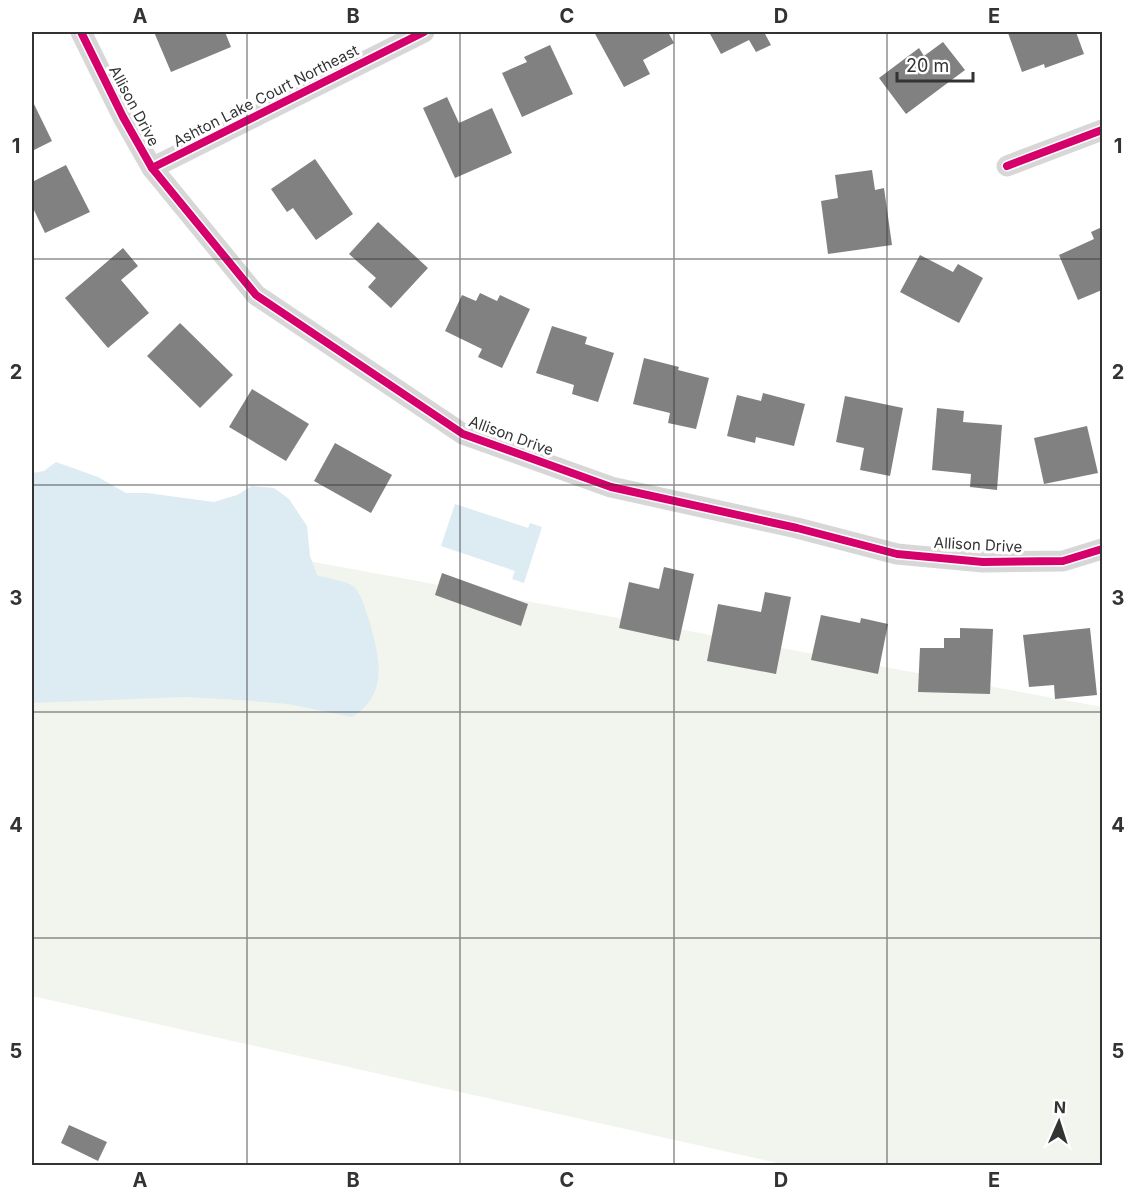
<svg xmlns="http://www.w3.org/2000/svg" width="1134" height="1197" font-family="Inter,sans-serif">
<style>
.green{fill:#f1f5ed}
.water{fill:#ddebf3}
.building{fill:#818181}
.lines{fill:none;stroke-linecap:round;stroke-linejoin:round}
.minor{stroke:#d7d7d7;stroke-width:21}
.cycleway-casing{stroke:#fff;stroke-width:11}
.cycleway{stroke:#d6006c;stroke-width:8}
.grid{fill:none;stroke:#333;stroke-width:1.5;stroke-opacity:0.55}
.labels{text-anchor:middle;stroke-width:6;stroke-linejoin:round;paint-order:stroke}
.street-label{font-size:15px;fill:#333;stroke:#fff}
.neatline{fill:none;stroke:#333;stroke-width:2}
.grid-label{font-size:20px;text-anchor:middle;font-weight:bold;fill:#333}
</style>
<rect width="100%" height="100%" fill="#fff"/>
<!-- green -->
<polygon class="green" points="32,512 42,512 1102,707 1102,1165 786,1165 32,996"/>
<!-- water -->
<g class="water">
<path d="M56,462l42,15 28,16h21l67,9 23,-7 15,-9 22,2 15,11 18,27 3,30 7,19c9,3 29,6 36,11 9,8 12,23 16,34 10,36 21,74 -17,97l-64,-13 -48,-4 -55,-3 -153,6v-230l12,-2z"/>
<polygon points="455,504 528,528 530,523 542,527 524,583 512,579 515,571 441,546"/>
</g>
<!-- building -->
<g class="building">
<polygon points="154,32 225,32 231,47 171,72"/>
<polygon points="594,32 668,32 674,43 643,60 650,74 624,87"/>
<polygon points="709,32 764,32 771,45 756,52 749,40 721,54"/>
<polygon points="1013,32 1076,32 1084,54 1045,68 1044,64 1022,72 1008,33"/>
<polygon points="943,42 965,70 906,114 879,78 919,48 924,56"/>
<polygon points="550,45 573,94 522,117 502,73 527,62 524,57"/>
<polygon points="447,97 459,123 492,108 512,153 455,178 423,108"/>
<polygon points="32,100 52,141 32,151"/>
<polygon points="315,159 353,214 316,240 293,208 287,212 271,189"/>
<polygon points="66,165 90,212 45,233 32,206 32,182"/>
<polygon points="872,170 875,190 884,188 892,245 828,254 821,201 838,198 835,175"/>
<polygon points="378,222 428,268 391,308 368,287 376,278 349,254"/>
<polygon points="1102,227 1102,290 1078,300 1059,255 1094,239 1091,232"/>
<polygon points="123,248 138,266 121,280 149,313 108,348 65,298"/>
<polygon points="920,255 953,272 958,264 983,278 959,323 900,292"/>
<polygon points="480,293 497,301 500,295 530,309 502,368 478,357 482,349 445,331 462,295 476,301"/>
<polygon points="180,323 233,375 200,408 147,356"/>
<polygon points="552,326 587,337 585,344 614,353 598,402 572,394 574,385 536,373"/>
<polygon points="644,358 679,367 678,370 709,378 696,429 668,423 670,413 633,404"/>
<polygon points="252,389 309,424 286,461 229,427"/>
<polygon points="763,393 805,404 794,446 756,437 755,443 727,436 737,395 761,401"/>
<polygon points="845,396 903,408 890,476 860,470 864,448 836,442"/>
<polygon points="937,408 964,411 963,422 1002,425 997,490 970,487 971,474 932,470"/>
<polygon points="1087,426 1098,473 1044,484 1034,438"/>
<polygon points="335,443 392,475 371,513 314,481"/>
<polygon points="664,567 694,574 679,641 619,628 629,582 659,589"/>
<polygon points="442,573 528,604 521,626 435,595"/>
<polygon points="765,592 791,597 776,674 707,661 718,604 761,612"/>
<polygon points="821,615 860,623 861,618 888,624 878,674 811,660"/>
<polygon points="960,628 993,629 990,694 918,692 920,648 944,648 944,638 960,638"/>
<polygon points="1090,628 1097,695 1055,699 1054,685 1029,687 1023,635"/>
<polygon points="69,1125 107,1142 98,1161 61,1143"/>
</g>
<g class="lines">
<!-- minor -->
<g class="minor">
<polyline points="81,32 123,117 152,168 256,295 463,434 611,487 797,528 897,554 983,562 1063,561 1102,549"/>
<polyline points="1007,166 1102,130"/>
<polyline points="152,168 424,32"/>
</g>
<defs>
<g id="cycleway">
<polyline points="81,32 123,117 152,168 256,295 463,434 611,487 797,528 897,554 983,562 1063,561 1102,549"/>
<polyline points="1007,166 1102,130"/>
<polyline points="152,168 424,32"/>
</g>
</defs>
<!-- cycleway casing -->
<use href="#cycleway" class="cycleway-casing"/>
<!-- cycleway -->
<use href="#cycleway" class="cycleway"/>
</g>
<!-- grid -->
<path class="grid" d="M247,32v1134M460,32v1134M674,32v1134M887,32v1134M32,259h1070M32,485h1070M32,712h1070M32,938h1070"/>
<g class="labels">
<!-- street labels -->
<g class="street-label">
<text transform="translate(266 96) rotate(-27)" y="5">Ashton Lake Court Northeast</text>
<text transform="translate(134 106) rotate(62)" y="5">Allison Drive</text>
<text transform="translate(511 436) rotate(20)" y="5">Allison Drive</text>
<text transform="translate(978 545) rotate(3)" y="5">Allison Drive</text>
</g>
</g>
<!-- border -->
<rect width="1134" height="1197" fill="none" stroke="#ffffff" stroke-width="66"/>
<!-- north arrow -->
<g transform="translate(1059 1122) rotate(3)" stroke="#ffffff" stroke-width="4.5" paint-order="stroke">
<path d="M0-4.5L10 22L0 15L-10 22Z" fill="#333333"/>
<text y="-9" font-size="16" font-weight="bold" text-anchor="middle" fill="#333333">N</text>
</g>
<!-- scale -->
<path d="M897 72v9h76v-9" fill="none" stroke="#333333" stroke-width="3"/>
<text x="906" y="72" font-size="18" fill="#333333" stroke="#ffffff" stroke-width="4.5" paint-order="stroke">20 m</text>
<rect x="33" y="33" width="1068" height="1131" class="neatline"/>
<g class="grid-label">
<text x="140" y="23">A</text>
<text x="353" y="23">B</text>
<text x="567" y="23">C</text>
<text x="781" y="23">D</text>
<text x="994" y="23">E</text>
<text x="16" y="153">1</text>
<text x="1118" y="153">1</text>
<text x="16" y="379">2</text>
<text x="1118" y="379">2</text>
<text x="16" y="605">3</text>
<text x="1118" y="605">3</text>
<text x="16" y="832">4</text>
<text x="1118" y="832">4</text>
<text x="16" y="1058">5</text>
<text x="1118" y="1058">5</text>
<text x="140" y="1187">A</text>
<text x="353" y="1187">B</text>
<text x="567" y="1187">C</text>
<text x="781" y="1187">D</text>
<text x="994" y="1187">E</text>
</g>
</svg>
